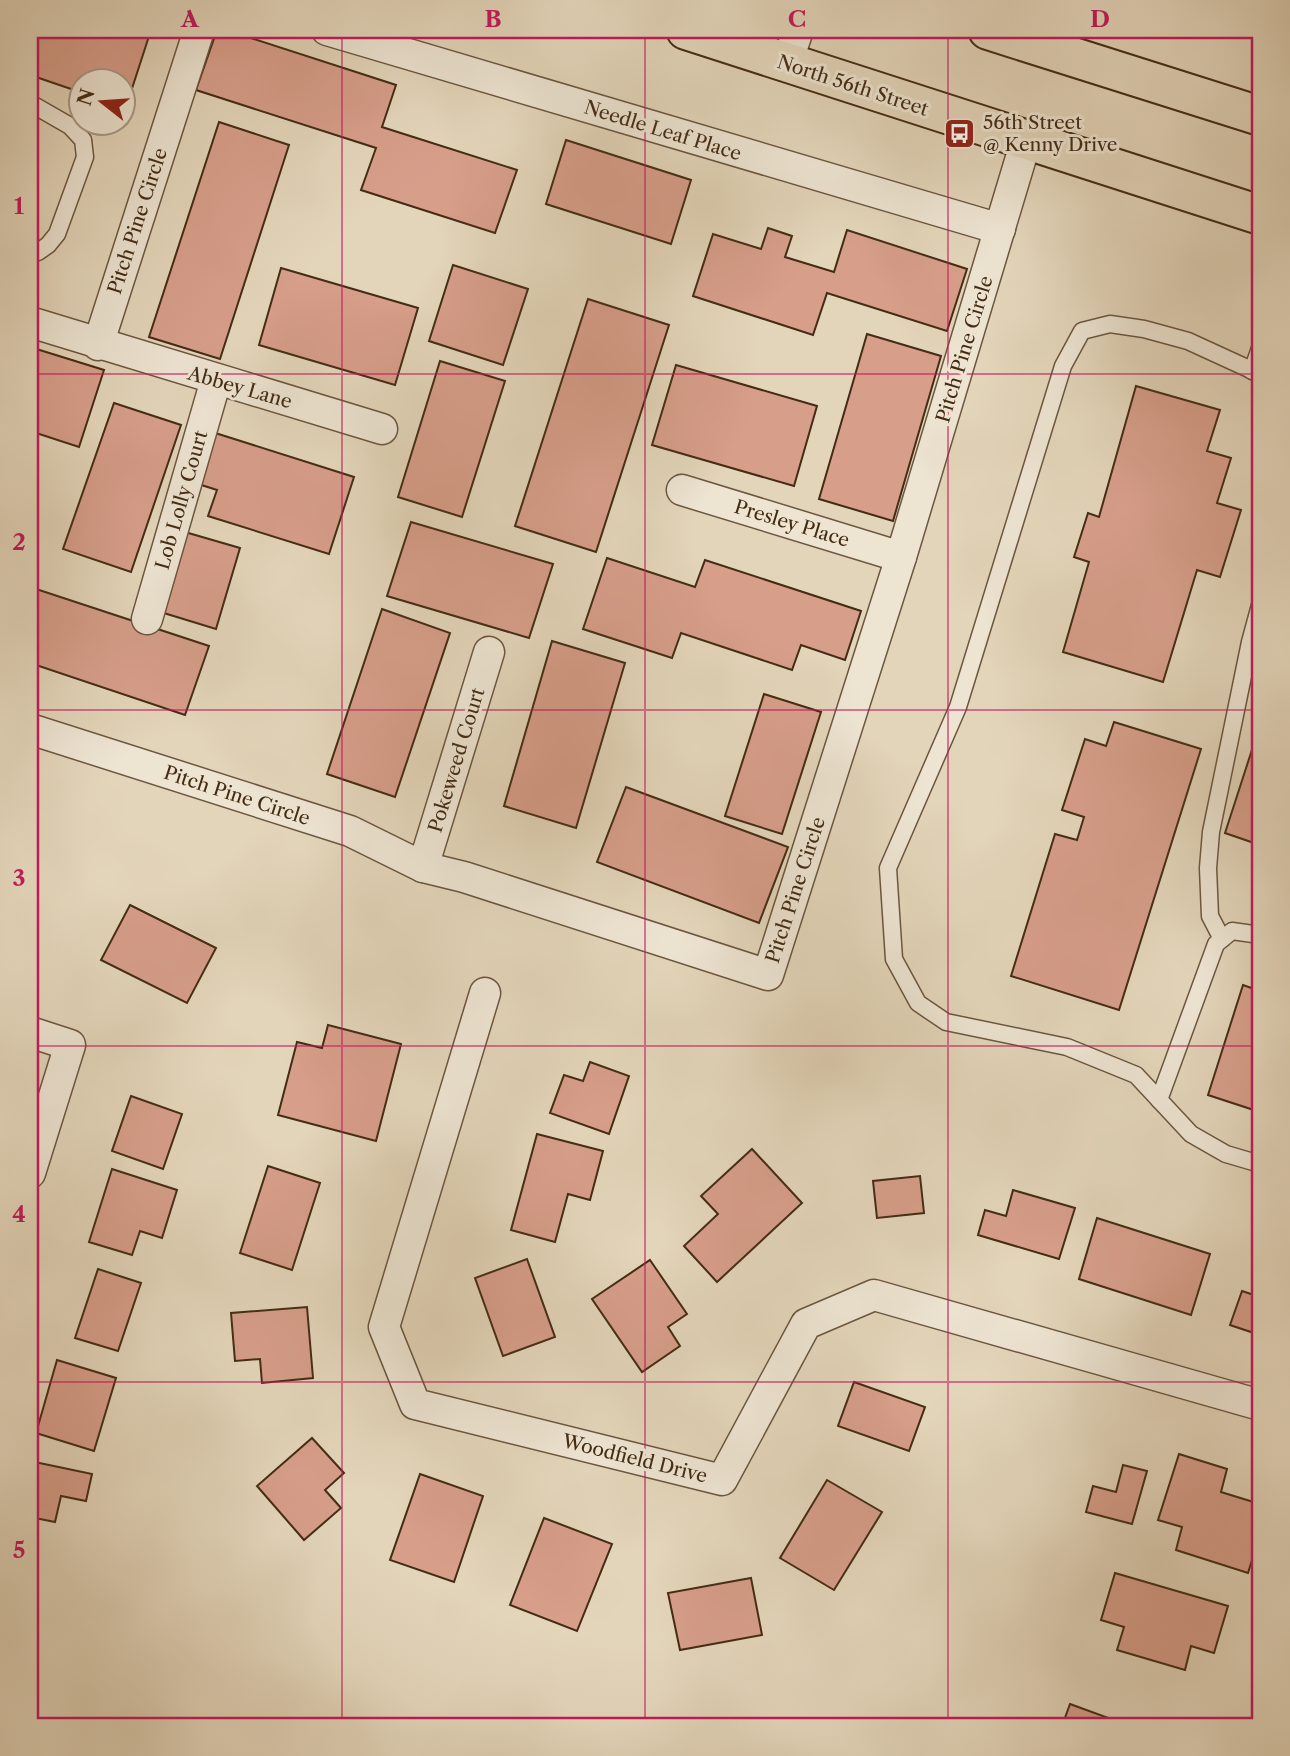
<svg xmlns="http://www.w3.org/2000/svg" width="1290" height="1756" font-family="'Libre Caslon Text',serif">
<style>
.building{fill:#d79e8a;stroke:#442c14;stroke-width:2}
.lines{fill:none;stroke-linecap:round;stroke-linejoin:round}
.lane-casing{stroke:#6c563e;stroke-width:19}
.street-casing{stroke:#6c563e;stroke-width:33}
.primary-casing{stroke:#442c14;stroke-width:42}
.lane{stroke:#ede4d2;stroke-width:16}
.street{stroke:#ede4d2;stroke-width:30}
.primary{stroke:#e3d5ba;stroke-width:38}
.grid{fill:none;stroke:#c2185b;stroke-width:2;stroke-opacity:0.55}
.labels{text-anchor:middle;stroke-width:6;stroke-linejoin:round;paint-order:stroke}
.street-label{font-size:19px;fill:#442c14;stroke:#ede4d2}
.poi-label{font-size:19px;fill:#442c14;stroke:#ede4d2;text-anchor:start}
.neatline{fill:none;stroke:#c2185b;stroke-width:2.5}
.grid-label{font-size:23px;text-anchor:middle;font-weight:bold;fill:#c2185b}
</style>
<rect width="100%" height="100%" fill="#e3d5ba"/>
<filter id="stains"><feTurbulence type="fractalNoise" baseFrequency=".00286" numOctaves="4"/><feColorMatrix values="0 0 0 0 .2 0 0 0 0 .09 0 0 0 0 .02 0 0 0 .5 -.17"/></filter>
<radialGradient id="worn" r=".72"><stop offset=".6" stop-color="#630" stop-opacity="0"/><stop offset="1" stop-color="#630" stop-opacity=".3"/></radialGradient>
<!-- building -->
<g class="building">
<polygon points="30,30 139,30 150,33 126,107 122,106 122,80 80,80 80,92 30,75"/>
<polygon points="217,30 226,30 396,85 382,127 517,170 495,233 361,190 376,148 196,90"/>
<polygon points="219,122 289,145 220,359 149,337"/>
<polygon points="566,140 691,180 671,244 546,204"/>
<polygon points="768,228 792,236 785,257 834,272 847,230 967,269 947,331 827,293 813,335 693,296 713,234 761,249"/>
<polygon points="453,265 528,289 503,365 429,341"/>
<polygon points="281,268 418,308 395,385 259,345"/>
<polygon points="588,299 669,325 596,552 515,526"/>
<polygon points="867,334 941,356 893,521 819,499"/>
<polygon points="30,347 104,370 79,447 30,431"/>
<polygon points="440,361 505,381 462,517 398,497"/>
<polygon points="676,365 817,406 794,486 652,445"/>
<polygon points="1136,386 1220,410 1207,451 1231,458 1217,503 1241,510 1220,577 1197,570 1163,682 1063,652 1089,562 1074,557 1088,513 1099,517"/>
<polygon points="114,403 181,425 131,572 63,549"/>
<polygon points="209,431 354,477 329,554 208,516 217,490 192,482"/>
<polygon points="411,522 553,564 529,638 387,596"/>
<polygon points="178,530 240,548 216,629 154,610"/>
<polygon points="607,558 695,587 705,560 861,611 845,660 801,645 792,670 681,633 672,658 583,629"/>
<polygon points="30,587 209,646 185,715 30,663"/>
<polygon points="382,609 450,633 395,797 327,774"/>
<polygon points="552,641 625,663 576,828 504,806"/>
<polygon points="764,694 821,712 782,834 725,816"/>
<polygon points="1114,722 1201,749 1119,1010 1011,976 1055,834 1077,840 1084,817 1062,810 1085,739 1106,746"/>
<polygon points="1260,725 1260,845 1225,833"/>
<polygon points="626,787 788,847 759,923 597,862"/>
<polygon points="130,905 216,948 187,1003 101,960"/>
<polygon points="1243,985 1260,991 1260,1112 1208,1095"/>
<polygon points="328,1025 401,1044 376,1141 278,1115 297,1042 322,1048"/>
<polygon points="590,1062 629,1076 609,1134 550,1113 564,1075 583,1081"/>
<polygon points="131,1096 182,1114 163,1169 112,1151"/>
<polygon points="537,1134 603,1151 590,1200 568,1194 555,1242 511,1230"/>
<polygon points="752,1149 802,1203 717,1282 684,1246 718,1214 701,1196"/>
<polygon points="268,1166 320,1183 292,1270 240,1253"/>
<polygon points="112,1169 177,1190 162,1238 140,1231 132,1255 89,1242"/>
<polygon points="920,1176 924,1213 877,1218 873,1181"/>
<polygon points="1013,1190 1075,1208 1059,1259 978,1235 985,1210 1006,1216"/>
<polygon points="1097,1218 1210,1254 1191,1315 1079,1279"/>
<polygon points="527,1259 555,1337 503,1356 475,1278"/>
<polygon points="650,1260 687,1314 668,1327 680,1346 642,1372 592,1299"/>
<polygon points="98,1269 141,1283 118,1351 75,1338"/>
<polygon points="1242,1291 1260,1297 1260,1335 1230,1325"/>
<polygon points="307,1307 313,1378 262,1383 260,1359 235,1361 231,1313"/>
<polygon points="57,1360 116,1378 94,1451 36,1433"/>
<polygon points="854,1382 925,1407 909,1451 838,1426"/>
<polygon points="312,1438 344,1473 325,1490 341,1508 304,1540 257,1486"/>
<polygon points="1179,1454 1227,1469 1221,1492 1260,1504 1260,1534 1248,1573 1176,1550 1182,1527 1158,1520"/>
<polygon points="30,1461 92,1474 86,1501 61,1496 55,1522 30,1517"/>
<polygon points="1123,1465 1147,1471 1132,1524 1086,1512 1093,1486 1116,1492"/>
<polygon points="420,1474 483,1496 454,1582 390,1560"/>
<polygon points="827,1480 882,1512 834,1590 780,1558"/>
<polygon points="544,1518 612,1544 577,1631 510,1605"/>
<polygon points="1115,1573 1228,1606 1214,1653 1191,1646 1185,1670 1117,1650 1124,1627 1101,1620"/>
<polygon points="751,1578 762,1635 680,1650 668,1593"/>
<polygon points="1070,1704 1114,1720 1111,1726 1062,1726"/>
</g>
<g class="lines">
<defs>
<g id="lane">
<polyline points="30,103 70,126 83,140 85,157 57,234 48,245 38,252 30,253"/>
<polyline points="1252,371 1260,348"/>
<polyline points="1260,374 1188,341 1144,329 1110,324 1082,331 1063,366 958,707 888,868 894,959 918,1003 946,1022 1067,1047 1136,1075 1191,1134 1226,1154 1260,1164"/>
<polyline points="1222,939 1210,916 1208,868 1211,832 1250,642 1260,605"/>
<polyline points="1159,1100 1216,944 1232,931 1260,935"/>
</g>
<g id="street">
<polyline points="327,30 1000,229"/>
<polyline points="787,63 798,30"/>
<polyline points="30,322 382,429"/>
<polyline points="98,345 199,30"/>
<polyline points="682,490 901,557"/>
<polyline points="147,619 216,380"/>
<polyline points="30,729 350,831 423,867 464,877 768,975 901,557 1026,141"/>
<polyline points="423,867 489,652"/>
<polyline points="485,993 384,1327 415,1404 722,1480 806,1324 874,1295 1260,1405"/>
<polyline points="30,1032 70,1045 30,1173"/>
</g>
<g id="primary">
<polyline points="686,30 1260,215"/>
<polyline points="988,30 1260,116"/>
</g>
</defs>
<!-- lane casing -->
<use href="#lane" class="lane-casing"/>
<!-- street casing -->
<use href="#street" class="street-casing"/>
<!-- primary casing -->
<use href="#primary" class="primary-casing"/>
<!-- lane -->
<use href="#lane" class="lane"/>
<!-- street -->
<use href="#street" class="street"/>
<!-- primary -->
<use href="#primary" class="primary"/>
</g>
<!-- grid -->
<path class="grid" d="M342,30v1696M645,30v1696M948,30v1696M30,374h1230M30,710h1230M30,1046h1230M30,1382h1230"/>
<!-- icons -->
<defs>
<symbol id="bus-square" viewBox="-11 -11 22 22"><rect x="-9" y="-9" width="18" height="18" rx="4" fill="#8f2418" stroke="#ede4d2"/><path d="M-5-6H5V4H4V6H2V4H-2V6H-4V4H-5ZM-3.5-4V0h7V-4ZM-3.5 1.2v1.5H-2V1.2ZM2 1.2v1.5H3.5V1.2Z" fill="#fff"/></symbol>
</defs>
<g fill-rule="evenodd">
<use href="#bus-square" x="942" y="116" width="35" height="35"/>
</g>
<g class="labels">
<!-- street labels -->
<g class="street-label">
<text transform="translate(853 85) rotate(18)" y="7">North 56th Street</text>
<text transform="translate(663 130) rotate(17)" y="7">Needle Leaf Place</text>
<text transform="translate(137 221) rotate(-72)" y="7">Pitch Pine Circle</text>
<text transform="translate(964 349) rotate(-73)" y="7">Pitch Pine Circle</text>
<text transform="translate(240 387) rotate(16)" y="7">Abbey Lane</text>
<text transform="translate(181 500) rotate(-74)" y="7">Lob Lolly Court</text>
<text transform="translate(792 523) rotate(17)" y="7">Presley Place</text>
<text transform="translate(456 760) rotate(-73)" y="7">Pokeweed Court</text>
<text transform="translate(237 795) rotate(18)" y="7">Pitch Pine Circle</text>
<text transform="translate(795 890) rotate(-72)" y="7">Pitch Pine Circle</text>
<text transform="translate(635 1458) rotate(14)" y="7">Woodfield Drive</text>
</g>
<!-- poi labels -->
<g class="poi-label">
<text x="983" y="129">56th Street<tspan x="983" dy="22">@ Kenny Drive</tspan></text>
</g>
</g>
<!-- margin -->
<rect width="1290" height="1756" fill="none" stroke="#e3d5ba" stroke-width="77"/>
<!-- north arrow -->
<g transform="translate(102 102) rotate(287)"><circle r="33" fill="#ede4d2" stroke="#a99a86" stroke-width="2"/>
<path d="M0-5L12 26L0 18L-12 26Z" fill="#8f2418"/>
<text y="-10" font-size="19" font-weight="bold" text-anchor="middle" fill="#442c14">N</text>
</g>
<rect x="38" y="38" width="1214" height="1680" class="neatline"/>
<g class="grid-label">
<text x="190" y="27">A</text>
<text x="493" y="27">B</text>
<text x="797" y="27">C</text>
<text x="1100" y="27">D</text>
<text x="19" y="214">1</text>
<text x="19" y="550">2</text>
<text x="19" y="886">3</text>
<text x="19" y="1222">4</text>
<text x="19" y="1558">5</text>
</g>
<rect width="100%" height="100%" filter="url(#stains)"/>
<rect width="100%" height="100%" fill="url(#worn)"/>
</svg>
